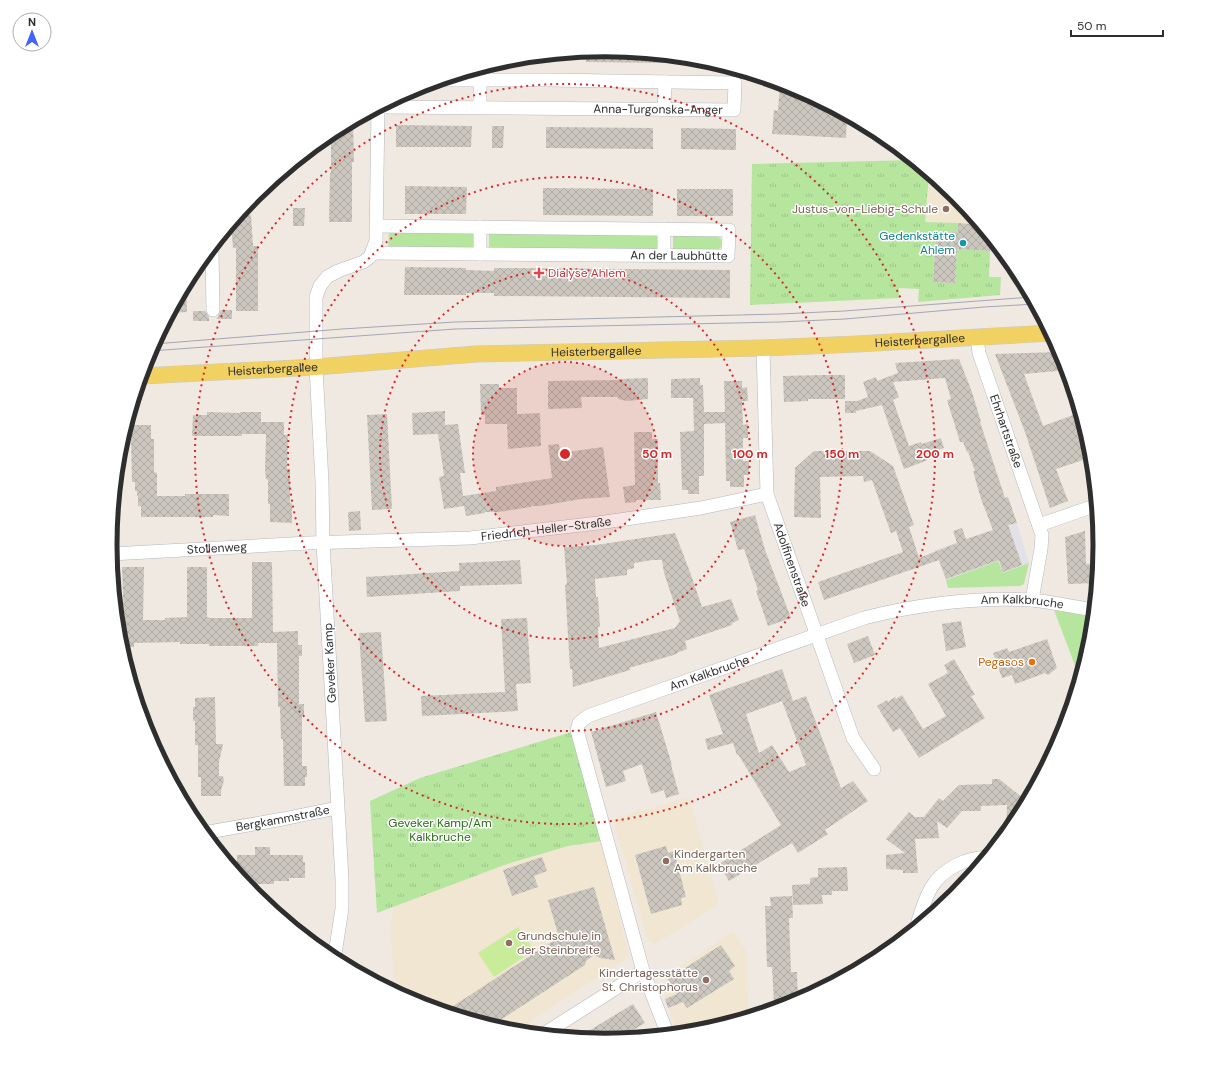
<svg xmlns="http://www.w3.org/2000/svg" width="1211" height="1091" font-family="'DM Sans',sans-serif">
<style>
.industrial{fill:#e3e1e8}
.education{fill:#f0e6d1}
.grass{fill:#b6e59e}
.park{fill:url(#park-tufts)}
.pitch{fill:#c9ec9a}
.building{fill:url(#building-cross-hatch);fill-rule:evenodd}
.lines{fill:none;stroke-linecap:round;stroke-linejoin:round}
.minor-casing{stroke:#b4b7c1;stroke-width:14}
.major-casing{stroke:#c9c9c9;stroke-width:17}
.minor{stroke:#fff;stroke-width:13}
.major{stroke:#f2d163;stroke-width:16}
.tram{stroke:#a3a6b8;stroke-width:1}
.ring{fill:none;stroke:#d62828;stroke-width:2;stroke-dasharray:2 4}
.education-dot{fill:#8d6e63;stroke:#fff;stroke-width:1.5}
.culture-dot{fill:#0f9aa8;stroke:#fff;stroke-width:1.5}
.health-dot{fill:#e0444e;stroke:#fff;stroke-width:1.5}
.food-dot{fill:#e8710a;stroke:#fff;stroke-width:1.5}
.labels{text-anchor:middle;stroke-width:3;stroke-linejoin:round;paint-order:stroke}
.street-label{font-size:12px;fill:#2e2e2e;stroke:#fff}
.education-label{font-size:12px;fill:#785e54;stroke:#fff;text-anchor:end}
.culture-label{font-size:12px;fill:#0d838f;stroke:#fff;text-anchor:end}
.health-label{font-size:12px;fill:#be3a42;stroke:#fff;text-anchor:start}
.food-label{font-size:12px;fill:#c56008;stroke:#fff;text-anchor:end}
.park-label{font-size:12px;fill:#2c6e1b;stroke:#fff}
.rim{fill:none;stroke:#2e2e2e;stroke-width:5}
.centre{fill:#d62828;stroke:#fff;stroke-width:2}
.ring-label{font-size:12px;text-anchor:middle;font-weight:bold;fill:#d62828;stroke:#fff;stroke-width:3;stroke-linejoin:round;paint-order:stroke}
</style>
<defs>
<pattern id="park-tufts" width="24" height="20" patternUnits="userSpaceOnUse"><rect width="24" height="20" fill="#b6e59e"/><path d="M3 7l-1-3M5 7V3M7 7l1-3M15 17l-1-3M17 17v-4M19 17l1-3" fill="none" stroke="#9dc588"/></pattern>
<pattern id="building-cross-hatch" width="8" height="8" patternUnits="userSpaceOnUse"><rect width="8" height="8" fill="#cbc7bf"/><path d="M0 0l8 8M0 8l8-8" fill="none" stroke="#afaba4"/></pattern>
</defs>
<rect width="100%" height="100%" fill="#efe9e1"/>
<!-- industrial -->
<polygon class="industrial" points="1017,523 1029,563 1003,573 998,561 946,580 934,550"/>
<!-- education -->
<g class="education">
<polygon points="929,173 956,195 980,225 924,222"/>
<polygon points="1011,263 1018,270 1025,283 1010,284"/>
<polygon points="689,797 719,904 655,944 648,941 613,819"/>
<polygon points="602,841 629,957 514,1032 416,1003 400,995 395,987 390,929 393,907 507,864 568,846"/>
<polygon points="733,932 746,951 749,1017 702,1032 678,1034 661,987 667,983 665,976"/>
</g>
<!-- grass -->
<g class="grass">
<polygon points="473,231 476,248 388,249 389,232"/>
<polygon points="489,231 659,234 660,249 489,251"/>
<polygon points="673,233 715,233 721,239 721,247 715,253 673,252"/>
<polygon points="998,561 1003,573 1029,563 1024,584 1020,586 948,588 946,580"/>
<path d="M1054,610l33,6c12,17 0,40 -5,58l-3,2z"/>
</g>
<!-- park -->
<g class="park">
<polygon points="913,160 929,173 925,222 958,223 958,232 936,231 933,282 955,283 957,249 990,251 989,277 1001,277 1000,295 918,302 919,289 899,288 899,298 750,305 752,164"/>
<polygon points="575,731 602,841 568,846 507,864 377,913 370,801 420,778"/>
</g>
<!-- pitch -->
<polygon class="pitch" points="518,927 534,950 494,977 478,953"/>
<!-- building -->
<g class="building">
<polygon points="606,50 668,56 668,63 586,62 586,52"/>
<polygon points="780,83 795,88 847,116 846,138 772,134 774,110 778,111"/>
<polygon points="353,121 354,162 352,162 352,222 329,222 330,173 331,173 331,133"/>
<polygon points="396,125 472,126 471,147 396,147"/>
<polygon points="492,126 504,126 503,148 492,148"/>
<polygon points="546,127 653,128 653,149 546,148"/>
<polygon points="681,128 736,129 736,150 681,149"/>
<polygon points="405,186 467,187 466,214 405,214"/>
<polygon points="543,188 653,189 653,216 543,215"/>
<rect x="677" y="189" width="56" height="27"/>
<polygon points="293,208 305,208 304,226 293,226"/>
<polygon points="251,215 253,246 258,246 258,311 236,311 236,248 233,248 231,224 238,216"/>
<polygon points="958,223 980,225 991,238 990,251 957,249 955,283 933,282 936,231 958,232"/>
<polygon points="405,267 466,268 466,270 494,271 494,268 730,270 730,298 494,296 494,293 466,293 466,295 404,295"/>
<polygon points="186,284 187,312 171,313"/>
<polygon points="221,310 232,310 232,319 217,319"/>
<polygon points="193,311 205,311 209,317 209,321 193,321"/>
<polygon points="1061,352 1068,370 1024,374 1043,426 1076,414 1084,439 1088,438 1092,457 1056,469 1068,501 1050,508 1025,432 995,354"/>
<polygon points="959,359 972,392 981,422 980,422 1005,498 1008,497 1017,523 1008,525 1022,565 1003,572 999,560 946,579 939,560 824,600 818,582 903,552 896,531 891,533 872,480 864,482 863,476 820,477 821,518 794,517 795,468 814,451 870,451 893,466 914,525 909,527 919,558 957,543 953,531 962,528 966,539 993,530 981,499 973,471 975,471 968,452 967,452 963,442 960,442 947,400 951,399 945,378 893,382 899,397 893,400 909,446 921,442 922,444 941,438 944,448 926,454 928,460 904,469 882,405 856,411 856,413 845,413 845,401 857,401 868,397 863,382 876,377 877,381 898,373 895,363"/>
<polygon points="824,375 845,375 845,399 808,399 808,401 784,402 783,376"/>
<polygon points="648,378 648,399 627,401 618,399 618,397 581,397 582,408 548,409 548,381 618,380 618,379"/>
<polygon points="700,378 700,385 703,385 704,412 725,412 724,381 742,381 742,388 747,387 748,401 742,401 743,425 748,424 748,438 743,438 743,461 749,461 749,475 744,475 744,487 730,487 730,481 726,481 725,423 704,424 704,476 699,476 699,494 688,494 688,490 682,490 680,432 694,431 693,398 671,398 671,379"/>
<polygon points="480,384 499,384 499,388 517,388 517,414 540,413 541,446 508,449 507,424 485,424 485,415 481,415"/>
<polygon points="445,411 445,425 458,424 465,473 460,473 463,496 496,491 496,487 552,478 548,445 559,444 560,453 603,447 610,497 581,499 540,506 531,506 531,507 498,512 485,512 485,513 466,516 464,506 444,509 439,477 444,476 438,434 413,435 412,413"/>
<polygon points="207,412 240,413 240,412 261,412 261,422 284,422 284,435 288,435 287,469 290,469 290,503 292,503 292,523 270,522 270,504 268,504 268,480 266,479 265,470 266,434 242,434 242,436 192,436 193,415 207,415"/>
<polygon points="387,414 392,509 372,510 367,415"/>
<polygon points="127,425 151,425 151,439 154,439 154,472 157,473 157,496 185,496 185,494 229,494 229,516 213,515 213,517 141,517 141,506 138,506 138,496 137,496 137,491 135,491 135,482 132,482 131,437 123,437"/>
<polygon points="634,432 652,432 652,439 658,439 658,483 660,483 661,500 636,500 636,502 625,503 623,487 635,485"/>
<polygon points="360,511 361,530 349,531 348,512"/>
<polygon points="755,515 765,550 791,618 768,626 756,591 758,590 744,549 738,550 730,522"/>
<polygon points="1085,531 1086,564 1099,563 1097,583 1068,584 1065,537"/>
<path d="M675,533l15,39 12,35 29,-8 8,21 -7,3v2l-47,16 2,8 -10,4v1l-48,14 1,2 -57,17 -1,-18h-2l-5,-84 2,-1 -3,-37 32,-2zM652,560h10l2,13 16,48 -5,7 -76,20 -1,-21h2l-2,-30h-2l-1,-18 32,-4v-5l7,-2v-5z"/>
<polygon points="520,560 522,584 460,586 460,591 367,597 366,577 459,571 459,563"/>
<polygon points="252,562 272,562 273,632 298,631 298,645 302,645 302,656 299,656 299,704 304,704 304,715 302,715 302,766 307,766 307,777 305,777 305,786 284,786 283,739 281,739 280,707 278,707 277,643 258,643 258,646 209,646 209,644 180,644 180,642 134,643 134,647 121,647 119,642 117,621 124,621 122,567 144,567 143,620 165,620 165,618 187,617 187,567 207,567 207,617 209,617 209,618 252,618"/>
<polygon points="527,618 531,683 516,684 518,711 422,716 421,696 505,692 501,619"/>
<polygon points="961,621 966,647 946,651 942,624"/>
<polygon points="381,632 387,721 365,722 359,633"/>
<polygon points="868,636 875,655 854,663 847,644"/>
<polygon points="1047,639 1057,668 1048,675 1045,673 1015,684 1012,675 1002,678 993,653 1007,648 1009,652"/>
<polygon points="954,659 975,695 971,696 985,718 919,758 900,728 893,732 877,706 887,700 888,702 895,697 896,699 902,695 923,729 946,716 928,684 948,673 944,665"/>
<path d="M782,669l11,32 13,-5 35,92 12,-7 15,20 -43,29 3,4 -30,19 -6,-10 -63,38 -10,-17 62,-39 -43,-71 -1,1 -4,-12 -25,7 -3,-11 18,-5 -14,-39zM782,701l24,64 -17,7 -17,-27 -13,8 -13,-39z"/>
<polygon points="215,697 216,744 223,744 219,762 219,776 223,776 224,781 221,790 221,796 201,796 201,777 198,777 198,745 195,745 195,721 193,721 193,707 195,707 195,698"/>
<polygon points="656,712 672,765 671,765 679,794 666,798 664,790 651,794 642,764 623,771 626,781 606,787 591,732"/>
<polygon points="992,779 999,779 1028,802 1017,821 1006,835 1007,805 981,806 981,811 962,811 947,828 937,821 939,838 915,839 918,873 903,873 903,870 886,869 886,855 905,853 886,839 909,812 915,817 924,817 939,798 943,801 959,785 992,784"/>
<polygon points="666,846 668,853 674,851 686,897 681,898 682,905 651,914 635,855"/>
<polygon points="255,847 270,847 270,855 303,855 303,862 305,862 305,878 289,878 289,881 274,881 274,884 245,884 229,864 237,864 237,855 255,855"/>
<polygon points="542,857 547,871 534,876 538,887 512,896 503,870"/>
<polygon points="847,867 848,891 832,891 832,895 822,895 823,904 793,905 792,885 810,884 810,878 818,877 818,868"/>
<polygon points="594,887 615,960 600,958 594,955 586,961 585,965 491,1026 444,1012 559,937 548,900"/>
<polygon points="792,896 793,918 789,918 791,972 797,972 798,1002 781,1007 781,1002 774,1002 772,967 767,967 765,906 771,906 770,897"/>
<polygon points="721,945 735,966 729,971 734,979 687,1008 683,1002 668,1008 665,999 677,994 668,979"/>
<polygon points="633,1004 645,1023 616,1040 605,1041 577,1038"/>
</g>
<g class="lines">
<defs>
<g id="minor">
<path id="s1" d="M381,107l353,3 1,-27 -185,-3h-109"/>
<polyline points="480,107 480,80"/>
<polyline points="664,109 665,82"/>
<polyline points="480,227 480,254"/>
<polyline points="212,248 213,310"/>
<path id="s2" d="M372,253l356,3 1,-26 -352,-4"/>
<polyline points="664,256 664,229"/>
<path id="s3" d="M977,338l2,15 63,182 -1,14 -9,51"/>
<path id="s4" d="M763,348l4,146 86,244 21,31"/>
<polyline points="1039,525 1097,505"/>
<path id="s5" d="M111,554l197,-11 162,-5 128,-15 103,-15 66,-14"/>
<path id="s6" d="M203,833l80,-14 54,-11"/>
<path d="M916,928c4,-13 8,-28 15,-40 12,-20 35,-30 57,-31"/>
<polyline points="334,960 342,909 342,879 323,543 322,482 316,367 316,297 320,286 327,277 338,271 363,262 370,257 376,241 378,108"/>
<polyline points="542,1035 643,971"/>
<path id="s7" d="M668,1035l-25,-64 -66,-241 2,-7 9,-7 276,-98c56,-14 110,-21 167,-18 21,2 43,7 64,10"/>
</g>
<g id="major">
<path id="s8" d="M142,376l174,-9 160,-13 287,-6 94,-4 194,-11"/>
</g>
</defs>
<!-- minor casing -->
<use href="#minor" class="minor-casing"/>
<!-- major casing -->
<use href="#major" class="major-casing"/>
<!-- minor -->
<use href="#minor" class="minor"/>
<!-- major -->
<use href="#major" class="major"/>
<!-- tram -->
<g class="tram">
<polyline points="154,344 342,329 455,322 780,314 844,311 1032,297"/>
<polyline points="150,351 455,329 780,322 845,319 984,307 1036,304"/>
</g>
</g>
<!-- distance rings -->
<circle cx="565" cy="454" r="92" fill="#d62828" fill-opacity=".12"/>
<g class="ring">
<circle cx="565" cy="454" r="92"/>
<circle cx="565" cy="454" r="185"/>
<circle cx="565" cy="454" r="277"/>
<circle cx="565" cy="454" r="370"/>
</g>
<!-- markers -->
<g class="education-dot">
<circle cx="946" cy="209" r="4"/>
<circle cx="666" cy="861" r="4"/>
<circle cx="509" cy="943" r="4"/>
<circle cx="706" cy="980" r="4"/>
</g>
<circle class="culture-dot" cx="963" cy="243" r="4"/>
<path class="health-dot" d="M537 267h4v4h4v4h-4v4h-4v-4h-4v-4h4z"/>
<circle class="food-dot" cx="1032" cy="662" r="4"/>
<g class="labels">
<!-- street labels -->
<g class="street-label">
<text dy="4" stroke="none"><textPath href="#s1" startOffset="277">Anna-Turgonska-Anger</textPath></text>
<text dy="4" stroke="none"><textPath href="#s2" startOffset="307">An der Laubhütte</textPath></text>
<text dy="4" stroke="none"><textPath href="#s8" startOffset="779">Heisterbergallee</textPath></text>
<text dy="4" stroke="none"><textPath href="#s8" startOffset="455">Heisterbergallee</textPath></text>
<text dy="4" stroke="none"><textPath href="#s8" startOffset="131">Heisterbergallee</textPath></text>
<text dy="4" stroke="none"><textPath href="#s3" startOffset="98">Ehrhartstraße</textPath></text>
<text dy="4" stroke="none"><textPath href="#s5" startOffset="436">Friedrich-Heller-Straße</textPath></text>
<text dy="4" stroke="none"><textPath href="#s5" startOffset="106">Stollenweg</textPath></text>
<text dy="4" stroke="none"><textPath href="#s4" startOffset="221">Adolfinenstraße</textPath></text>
<text dy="4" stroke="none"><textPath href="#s7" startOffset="790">Am Kalkbruche</textPath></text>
<text transform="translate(330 663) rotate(-93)" y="4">Geveker Kamp</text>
<text dy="4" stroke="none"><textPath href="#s7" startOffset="466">Am Kalkbruche</textPath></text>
<text dy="4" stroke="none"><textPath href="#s6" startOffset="81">Bergkammstraße</textPath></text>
</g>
<!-- education labels -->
<g class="education-label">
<text x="938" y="213">Justus-von-Liebig-Schule</text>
<text x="674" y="858" text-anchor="start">Kindergarten<tspan x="674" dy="14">Am Kalkbruche</tspan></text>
<text x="517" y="940" text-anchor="start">Grundschule in<tspan x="517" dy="14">der Steinbreite</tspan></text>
<text x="698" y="977">Kindertagesstätte<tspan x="698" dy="14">St. Christophorus</tspan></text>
</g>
<!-- culture labels -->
<g class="culture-label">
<text x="955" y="240">Gedenkstätte<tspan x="955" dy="14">Ahlem</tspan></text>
</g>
<!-- health labels -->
<g class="health-label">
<text x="548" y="277">Dialyse Ahlem</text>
</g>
<!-- food labels -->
<g class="food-label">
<text x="1024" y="666">Pegasos</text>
</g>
<!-- park labels -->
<g class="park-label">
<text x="440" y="827">Geveker Kamp/Am<tspan x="440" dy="14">Kalkbruche</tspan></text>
</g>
</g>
<!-- crop -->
<path d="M0 0H1211V1091H0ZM117 545a488 488 0 1 1 976 0a488 488 0 1 1-976 0Z" fill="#fff" fill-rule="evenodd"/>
<path class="rim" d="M117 545a488 488 0 1 1 976 0a488 488 0 1 1-976 0Z"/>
<circle cx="565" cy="454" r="6" class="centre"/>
<g class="ring-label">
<text x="657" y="458">50 m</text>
<text x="750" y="458">100 m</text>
<text x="842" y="458">150 m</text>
<text x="935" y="458">200 m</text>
</g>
<!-- north arrow -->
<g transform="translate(32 32)"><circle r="19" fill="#ffffff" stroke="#ababab"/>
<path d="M0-3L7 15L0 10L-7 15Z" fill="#4264fb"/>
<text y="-6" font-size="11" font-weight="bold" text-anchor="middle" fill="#2e2e2e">N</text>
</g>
<!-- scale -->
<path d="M1071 30v6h92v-6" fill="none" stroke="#2e2e2e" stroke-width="2"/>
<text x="1077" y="30" font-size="12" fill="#2e2e2e" stroke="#ffffff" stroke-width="3" paint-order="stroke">50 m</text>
</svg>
